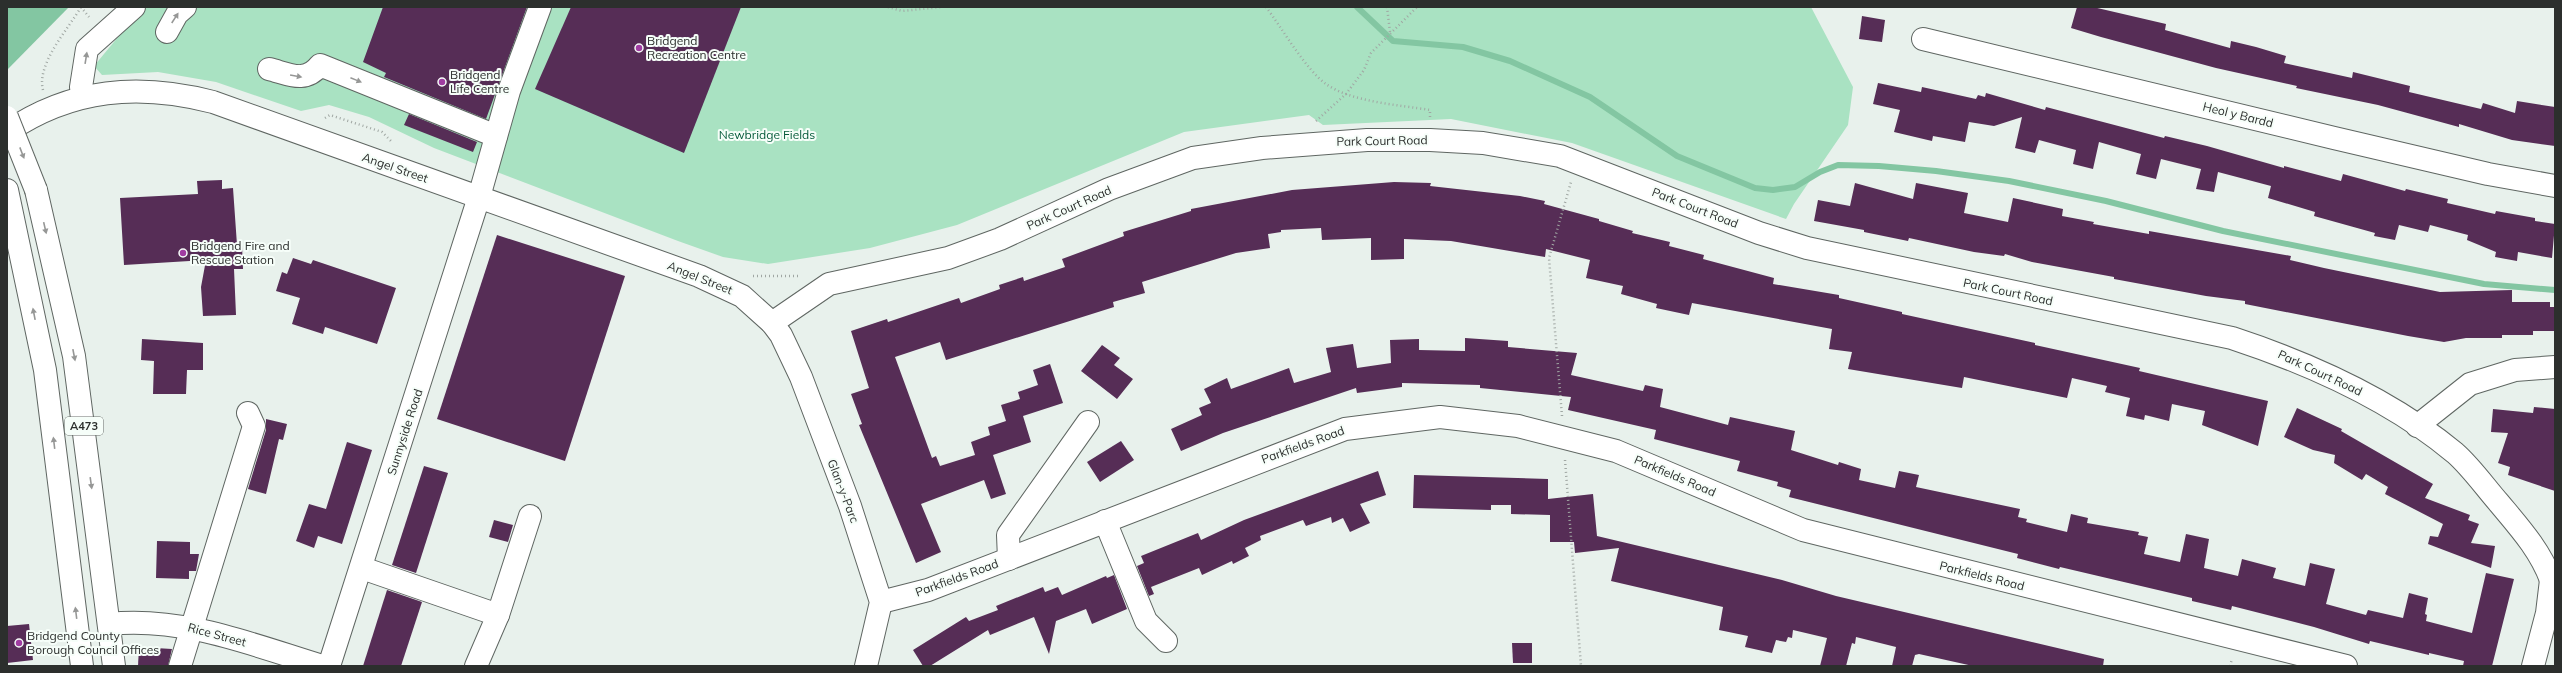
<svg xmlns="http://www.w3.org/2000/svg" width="2562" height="673" font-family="Mulish,sans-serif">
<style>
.green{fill:#a9e2c2}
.water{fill:#83c6a2}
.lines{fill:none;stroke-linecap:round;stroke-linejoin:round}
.stream{stroke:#83c6a2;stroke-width:6}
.building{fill:#562d56}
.minor-casing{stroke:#5f6662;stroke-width:24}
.major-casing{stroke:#5f6662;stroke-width:24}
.path{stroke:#a0a7a3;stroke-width:2.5;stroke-dasharray:1 3;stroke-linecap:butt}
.minor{stroke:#fff;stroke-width:22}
.major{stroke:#fff;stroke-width:22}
.major-bridge-casing{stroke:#5f6662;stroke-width:24;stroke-linecap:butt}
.major-bridge{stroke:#fff;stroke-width:22}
.oneway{fill:#969796}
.poi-dot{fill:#a03ca1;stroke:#f6fef9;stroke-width:1.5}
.labels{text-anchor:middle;stroke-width:4;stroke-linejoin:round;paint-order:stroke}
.shield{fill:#f6fef9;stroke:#696d6a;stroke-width:1}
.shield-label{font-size:11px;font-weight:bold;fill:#2c2f2d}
.poi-label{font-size:12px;fill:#2c2f2d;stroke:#f6fef9;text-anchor:start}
.street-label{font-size:12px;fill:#2c2f2d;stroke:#f6fef9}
.park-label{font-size:12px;fill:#065b3b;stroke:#f6fef9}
</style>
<rect width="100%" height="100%" fill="#e8f1ec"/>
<!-- green -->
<polygon class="green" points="143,7 1811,7 1853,87 1848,125 1794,204 1786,219 1572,143 1451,119 1323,125 1309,115 1184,132 957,225 870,248 768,264 723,257 678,241 434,148 369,117 329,105 301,111 216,82 158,72 102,75 94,66"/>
<!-- water -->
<polygon class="water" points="7,7 69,7 7,70"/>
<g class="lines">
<!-- stream -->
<polyline class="stream" points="1357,7 1393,41 1463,47 1510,61 1590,97 1677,156 1755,188 1773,190 1795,187 1820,172 1838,165 1879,166 1936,171 2009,181 2106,201 2223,231 2484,284 2555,290"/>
</g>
<!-- building -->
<g class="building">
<polygon points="383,7 527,7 486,119 384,77 386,73 363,62"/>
<polygon points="571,7 741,7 684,153 535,89"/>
<polygon points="2077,7 2093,7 2166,24 2165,30 2230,48 2231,41 2256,47 2286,56 2284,63 2352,78 2353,72 2410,86 2409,92 2481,109 2483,103 2515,113 2517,101 2555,107 2555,146 2512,140 2459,124 2459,127 2378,105 2296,88 2297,86 2216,68 2101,37 2071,28"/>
<polygon points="1862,16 1885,20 1882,42 1859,39"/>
<polygon points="1878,83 1921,92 1922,87 1976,99 1978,95 1985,97 1986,93 2045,110 2046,107 2164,138 2165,136 2207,146 2284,168 2284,166 2341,181 2343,174 2405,191 2406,189 2448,199 2447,203 2495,214 2496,211 2535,218 2535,221 2555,224 2552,258 2518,252 2517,261 2495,257 2496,252 2467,240 2468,235 2430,225 2428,232 2399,225 2395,240 2374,236 2375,233 2314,216 2315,212 2268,198 2271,186 2218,172 2214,192 2196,189 2201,169 2161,159 2156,179 2136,174 2141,154 2099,142 2093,169 2073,164 2076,150 2039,140 2035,153 2015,148 2022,117 1994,126 1969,122 1965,142 1933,136 1932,141 1894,132 1900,110 1873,104"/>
<polygon points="409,114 477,142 473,152 404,125"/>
<polygon points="222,180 222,189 233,188 237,245 242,245 243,269 234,269 236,315 203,316 201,287 206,260 124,265 120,198 198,194 197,181"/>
<polygon points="1394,182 1431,183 1430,186 1520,196 1545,201 1544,204 1599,219 1599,221 1633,231 1632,233 1670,242 1669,246 1704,255 1703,259 1774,278 1773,284 1839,295 1839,298 1902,312 1902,314 2035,343 2035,345 2140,368 2139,371 2268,401 2258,446 2202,425 2205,411 2172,404 2169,421 2145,415 2144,420 2126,416 2130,398 2105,392 2107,386 2072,378 2067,398 1964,377 1962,388 1848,369 1852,352 1829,349 1832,329 1692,303 1689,315 1656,308 1657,304 1621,294 1623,286 1586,278 1590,260 1546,249 1545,257 1451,241 1404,239 1404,259 1371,260 1371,238 1322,240 1321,228 1281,230 1281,232 1268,234 1270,248 1236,253 1142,282 1145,293 1113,302 1114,307 946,360 940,342 895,357 932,458 936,456 940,466 975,455 971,442 990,435 988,427 1006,421 1001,405 1020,399 1018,392 1038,385 1033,370 1050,364 1063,403 1023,416 1031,442 993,455 1006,494 991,499 984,480 921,504 941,552 916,563 859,425 862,424 851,394 869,388 851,331 887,319 888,322 959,298 961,303 1000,289 999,285 1023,277 1024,281 1065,267 1062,259 1124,236 1123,232 1191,211 1191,209 1292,190"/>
<polygon points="1855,183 1913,199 1916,183 1968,193 1964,213 2008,222 2013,198 2063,209 2062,216 2094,222 2093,224 2149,234 2149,231 2291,256 2290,260 2324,268 2440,292 2512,290 2512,302 2550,302 2550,307 2555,307 2555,331 2533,331 2533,335 2502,335 2502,338 2466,338 2444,342 2408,336 2245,304 2245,301 2206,296 2114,279 2114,277 2032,262 2005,254 2004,256 1974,252 1909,238 1908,241 1864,232 1864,230 1814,221 1818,200 1850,206"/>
<polygon points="497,235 625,276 565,461 437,419"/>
<polygon points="293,258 311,264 313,260 396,288 377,344 325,327 323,334 292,324 300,298 276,291 282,272 287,274"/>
<polygon points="1465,338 1508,341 1508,347 1577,353 1571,375 1643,391 1645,385 1663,389 1660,407 1728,425 1730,417 1795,431 1791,450 1838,465 1839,462 1861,469 1859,480 1895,488 1899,471 1919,475 1916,487 2020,509 2018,517 2027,519 2026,522 2067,532 2071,514 2088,518 2087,523 2139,532 2138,535 2148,537 2144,554 2180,562 2186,534 2209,539 2204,568 2238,576 2242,559 2276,568 2273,578 2305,586 2310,563 2335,569 2326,604 2366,615 2368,610 2403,618 2409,593 2428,598 2425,614 2427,615 2426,621 2472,633 2486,573 2514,579 2492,666 2463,666 2464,661 2429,653 2429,655 2370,641 2369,644 2314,627 2232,606 2231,610 2192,601 2192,598 2060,567 2059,569 2017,558 2018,554 1789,497 1791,490 1777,486 1778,482 1737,471 1740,461 1654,439 1656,430 1568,410 1571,397 1480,388 1480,385 1402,383 1402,387 1357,393 1356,388 1223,433 1181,451 1171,429 1202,415 1199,408 1211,403 1204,389 1227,378 1231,389 1289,368 1294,383 1331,372 1326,348 1353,344 1357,368 1391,363 1390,340 1419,339 1419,350 1465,351"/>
<polygon points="142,339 203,343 203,370 187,370 186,394 153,394 154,361 141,360"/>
<polygon points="1102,345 1120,358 1114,365 1133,379 1117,399 1081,371"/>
<polygon points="2534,407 2555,409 2555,491 2508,475 2510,467 2498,463 2508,433 2491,432 2493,409 2533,413"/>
<polygon points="2297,408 2342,429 2341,431 2433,484 2425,498 2470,515 2468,520 2479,524 2471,543 2495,546 2491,568 2428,544 2430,536 2438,537 2443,524 2385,494 2388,487 2366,474 2362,480 2334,463 2335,455 2313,450 2284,437"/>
<polygon points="266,419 287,424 283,440 279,439 266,494 248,489 266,430"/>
<polygon points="1121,441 1134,460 1100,482 1087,462"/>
<polygon points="347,442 372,450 342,544 318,536 314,548 296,541 309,504 326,509"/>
<polygon points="424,466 448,473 416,573 392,565"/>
<polygon points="1378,471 1386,495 1360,504 1370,523 1350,532 1343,518 1332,523 1331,517 1306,526 1303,520 1260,536 1261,540 1245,548 1249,556 1233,564 1232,561 1202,575 1199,568 1151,587 1154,594 1149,596 1137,566 1144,563 1141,556 1198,533 1201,540 1244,520"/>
<polygon points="1414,475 1548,479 1548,499 1593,494 1597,536 1782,580 1836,596 2104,659 2103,666 1973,666 1919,654 1915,655 1912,666 1892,666 1896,647 1856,637 1855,644 1852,643 1846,666 1820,666 1827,638 1793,630 1792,638 1788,637 1786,642 1776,640 1772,653 1745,647 1748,636 1719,630 1723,607 1611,581 1619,548 1575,553 1574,542 1550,542 1550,515 1511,514 1511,505 1491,505 1491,510 1413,508"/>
<polygon points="494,520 513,525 508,542 489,537"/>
<polygon points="157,541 190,542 190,554 199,554 196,571 189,571 189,579 156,578"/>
<polygon points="1114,575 1127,609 1092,624 1086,609 1056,621 1049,654 1034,617 990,635 988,630 930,666 923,666 913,650 966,617 969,621 998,610 996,606 1043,587 1045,592 1058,587 1062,595 1106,576 1107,578"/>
<polygon points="387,590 422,602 401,666 363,666"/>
<polygon points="29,624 33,660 7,663 7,626"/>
<polygon points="1512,643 1532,643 1532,663 1513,663"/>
<polygon points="139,647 172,649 168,666 138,666"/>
</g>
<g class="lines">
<defs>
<g id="minor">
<polyline points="167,32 177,14 185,7"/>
<polyline points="1923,39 2334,138 2488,174 2555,186"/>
<path d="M269,69c20,5 36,15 51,-4l176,71"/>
<polyline points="83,97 81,87 87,49 134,7"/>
<path d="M7,132c65,-44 132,-49 206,-30l486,174 43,20 30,27 9,12 20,42 49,129 31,96 -15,64"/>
<path d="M772,323l57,-39 119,-26 52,-19 109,-50 84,-31 69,-10 105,-8h63l53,3 77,13 199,77 48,15 425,90c79,26 158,61 223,115 16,14 30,34 44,50 20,24 41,47 52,77l4,2"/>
<polyline points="2417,426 2470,384 2515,370 2555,367"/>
<polyline points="1105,521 1146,621 1166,641"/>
<polyline points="1009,559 1008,535 1088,422"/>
<polyline points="362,568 498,615"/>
<polyline points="881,602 928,590 1345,429 1440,417 1518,426 1616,451 1803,530 2346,666"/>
<path d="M109,624c73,-8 144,21 213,42"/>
<polyline points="180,666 254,426 248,413"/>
<polyline points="329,666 479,197 509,91 540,7"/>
<polyline points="476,666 498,615 530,516"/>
<polyline points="2533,666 2547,613 2551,580"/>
</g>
<g id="major">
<polyline points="7,190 45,370 82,666"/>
<polyline points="36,190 74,356 114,666"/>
</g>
</defs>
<!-- minor casing -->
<use href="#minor" class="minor-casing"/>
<!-- major casing -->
<use href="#major" class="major-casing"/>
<!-- path -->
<g class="path">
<polyline points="81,7 89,17"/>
<polyline points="888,7 902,11 941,7"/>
<path d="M1266,7c16,21 40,63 60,77 25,18 74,21 104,26v9"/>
<polyline points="1387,7 1390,32"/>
<path d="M43,90c-7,-26 26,-62 38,-83"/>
<polyline points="325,118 330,115 382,132 392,142"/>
<polyline points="1316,121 1346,94 1364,70 1371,53 1417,7"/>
<polyline points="753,276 800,276"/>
<polyline points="1562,416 1549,258 1571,182"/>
<polyline points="1565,460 1581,666"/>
<polyline points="2230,666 2232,659"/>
</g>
<!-- minor -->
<use href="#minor" class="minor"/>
<!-- major -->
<use href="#major" class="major"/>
<defs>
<polyline id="major-bridge" points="7,117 36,190"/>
</defs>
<!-- major-bridge casing -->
<use href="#major-bridge" class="major-bridge-casing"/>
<!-- major-bridge -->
<use href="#major-bridge" class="major-bridge"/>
</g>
<!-- one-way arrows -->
<defs><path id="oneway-solid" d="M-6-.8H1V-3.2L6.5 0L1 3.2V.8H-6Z"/></defs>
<g class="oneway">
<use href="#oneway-solid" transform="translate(175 18) rotate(-57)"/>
<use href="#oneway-solid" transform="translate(86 58) rotate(-81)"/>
<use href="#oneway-solid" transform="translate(296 76) rotate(10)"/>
<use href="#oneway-solid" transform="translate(356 80) rotate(22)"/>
<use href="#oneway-solid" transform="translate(22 153) rotate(69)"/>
<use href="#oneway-solid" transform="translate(45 228) rotate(77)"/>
<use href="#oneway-solid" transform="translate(34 314) rotate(-101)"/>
<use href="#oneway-solid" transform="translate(74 355) rotate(79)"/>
<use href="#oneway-solid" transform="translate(54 443) rotate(-97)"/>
<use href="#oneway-solid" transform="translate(91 483) rotate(82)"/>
<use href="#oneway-solid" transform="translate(76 613) rotate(-97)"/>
</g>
<!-- markers -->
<g class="poi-dot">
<circle cx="639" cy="48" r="4"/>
<circle cx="442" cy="82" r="4"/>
<circle cx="183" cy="253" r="4"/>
<circle cx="19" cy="643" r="4"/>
</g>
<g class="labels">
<!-- shield labels -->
<rect class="shield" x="65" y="417" width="38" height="18" rx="3"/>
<g class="shield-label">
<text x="84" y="430">A473</text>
</g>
<!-- poi labels -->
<g class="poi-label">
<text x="647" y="45">Bridgend<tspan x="647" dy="14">Recreation Centre</tspan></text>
<text x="450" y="79">Bridgend<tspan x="450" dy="14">Life Centre</tspan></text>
<text x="191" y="250">Bridgend Fire and<tspan x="191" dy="14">Rescue Station</tspan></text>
<text x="27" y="640">Bridgend County<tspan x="27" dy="14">Borough Council Offices</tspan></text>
</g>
<!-- street labels -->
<g class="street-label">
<text transform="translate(2238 115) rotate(14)" y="4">Heol y Bardd</text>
<text transform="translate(1382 141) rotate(-1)" y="4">Park Court Road</text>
<text transform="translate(395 168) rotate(19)" y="4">Angel Street</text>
<text transform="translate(1069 208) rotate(-24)" y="4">Park Court Road</text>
<text transform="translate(1695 208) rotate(21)" y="4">Park Court Road</text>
<text transform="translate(700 278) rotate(22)" y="4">Angel Street</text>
<text transform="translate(2008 292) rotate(12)" y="4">Park Court Road</text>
<text transform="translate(2320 373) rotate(25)" y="4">Park Court Road</text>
<text transform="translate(405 432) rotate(-72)" y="4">Sunnyside Road</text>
<text transform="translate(1303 445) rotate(-20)" y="4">Parkfields Road</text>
<text transform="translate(1675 476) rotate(23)" y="4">Parkfields Road</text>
<text transform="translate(843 491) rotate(69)" y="4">Glan-y-Parc</text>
<text transform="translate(1982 576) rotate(14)" y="4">Parkfields Road</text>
<text transform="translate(957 578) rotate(-20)" y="4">Parkfields Road</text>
<text transform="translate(217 635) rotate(15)" y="4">Rice Street</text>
</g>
<!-- park labels -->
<g class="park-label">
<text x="767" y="139">Newbridge Fields</text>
</g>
</g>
<!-- border -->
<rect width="2562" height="673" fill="none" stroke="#2c2f2d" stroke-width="16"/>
</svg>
